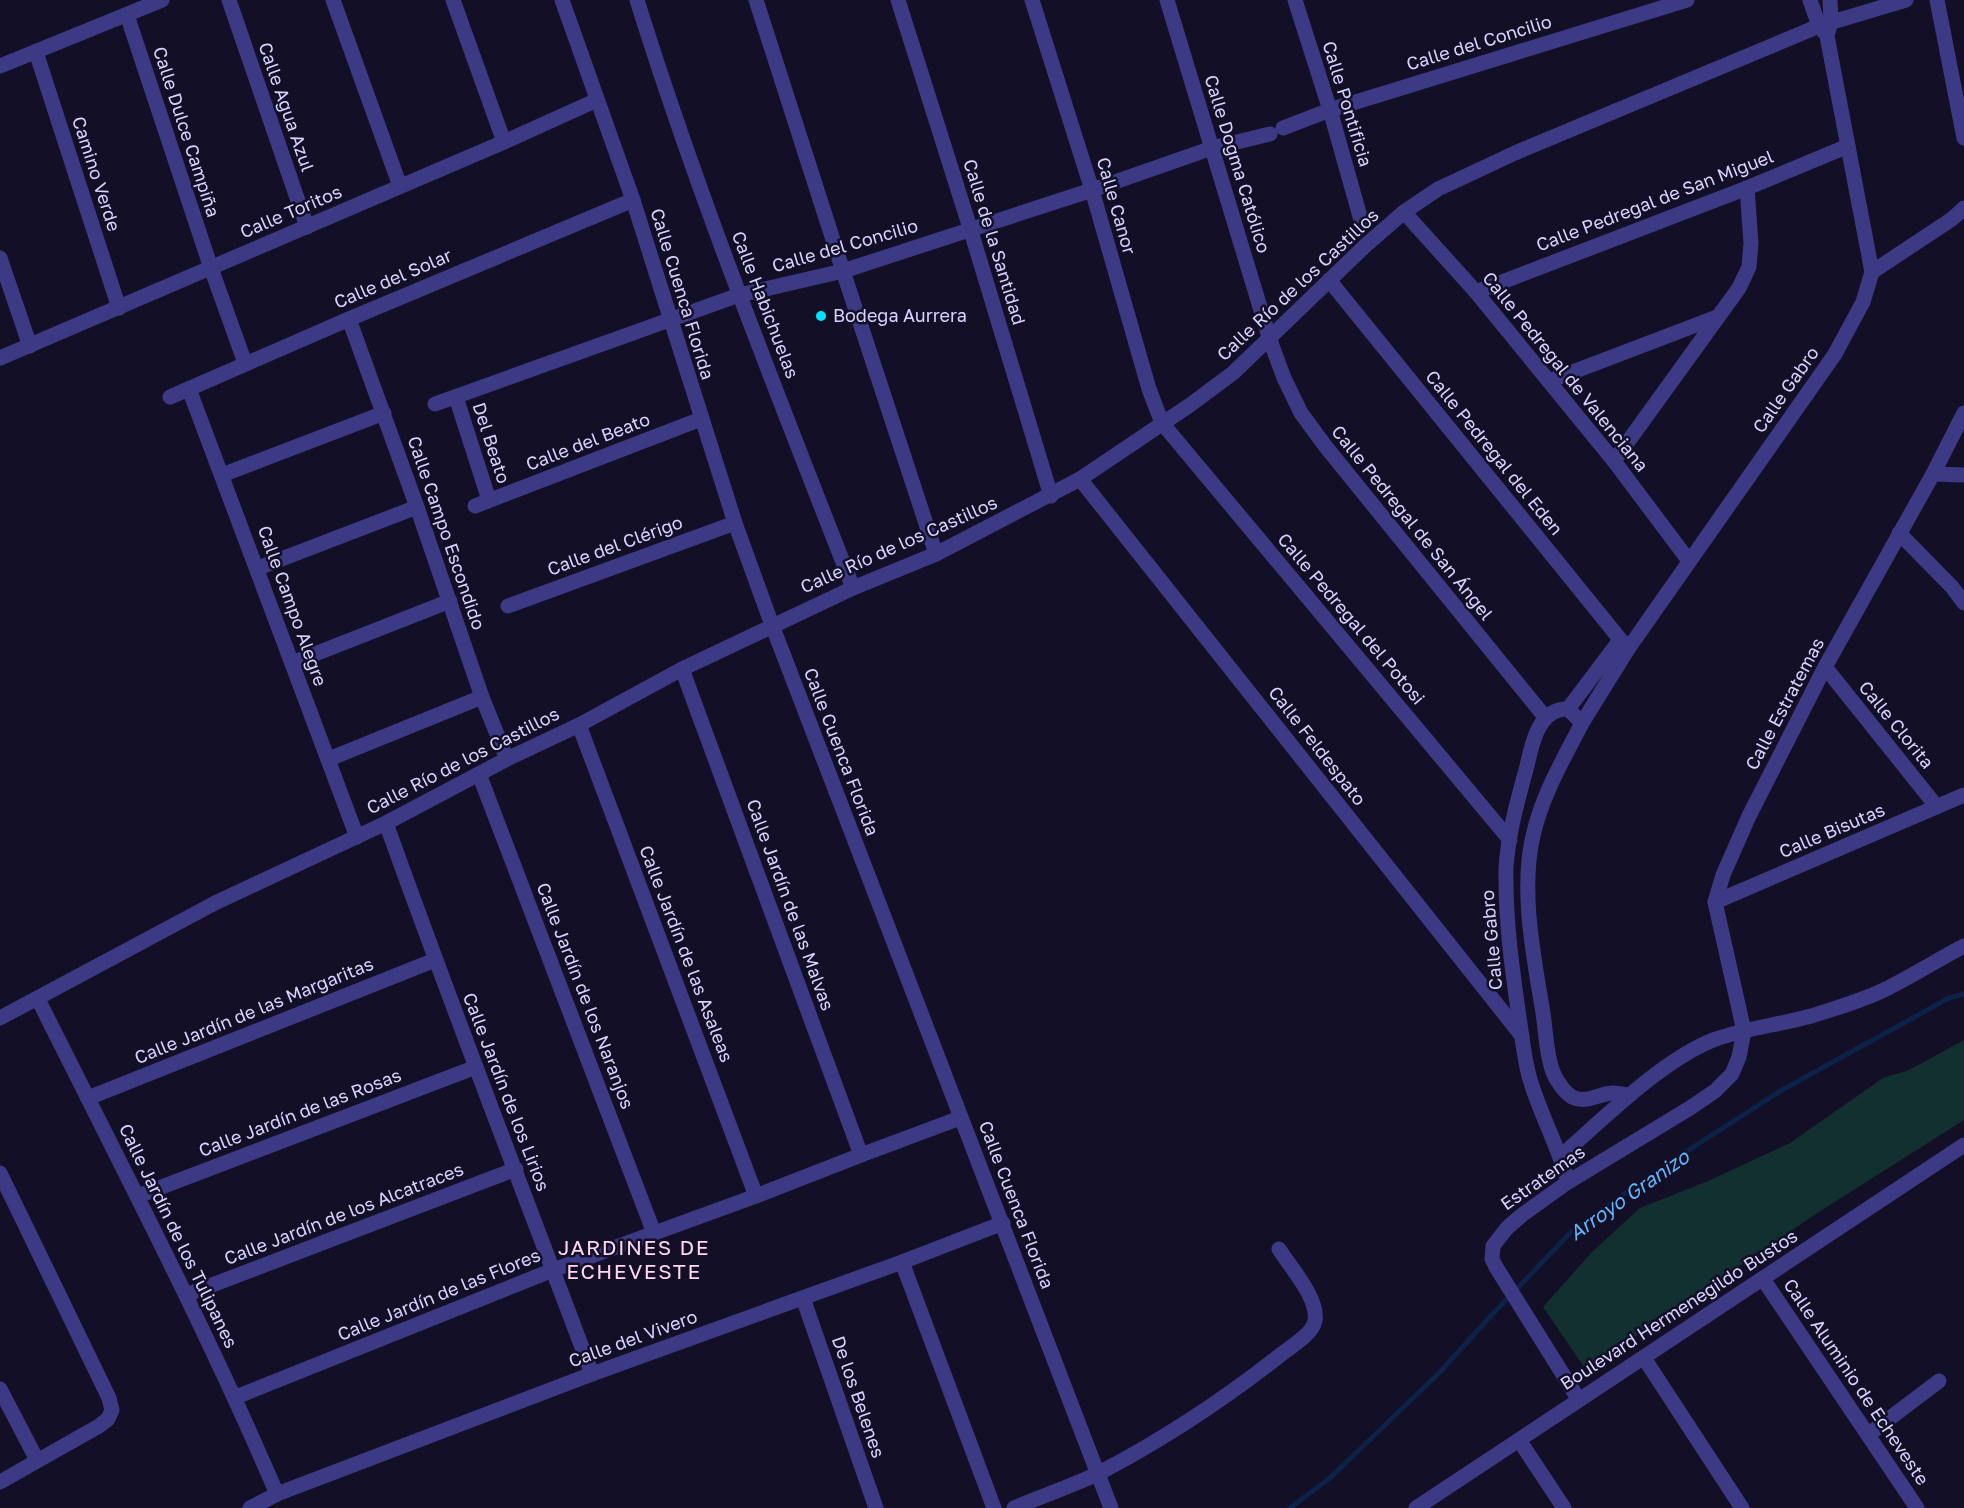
<svg xmlns="http://www.w3.org/2000/svg" width="1964" height="1508" font-family="'Golos Text',sans-serif">
<style>
.green{fill:#12302f}
.lines{fill:none;stroke-linecap:round;stroke-linejoin:round}
.stream{stroke:#0c2248;stroke-width:5}
.minor{stroke:#3d3a85;stroke-width:15}
.tertiary{stroke:#3d3a85;stroke-width:15}
.poi-dot{fill:#00e5ff;stroke:#130f26;stroke-width:2}
.labels{text-anchor:middle;stroke-width:5;stroke-linejoin:round;paint-order:stroke}
.street-label{font-size:18px;fill:#d9d4ff;stroke:#130f26}
.poi-label{font-size:18px;fill:#d9d4ff;stroke:#130f26;text-anchor:start}
.water-label{font-size:20px;font-style:italic;fill:#62b6ff;stroke:#130f26}
.quarter-label{font-size:21px;letter-spacing:1.5px;fill:#ffd6f0;stroke:#130f26}
</style>
<rect width="100%" height="100%" fill="#130f26"/>
<!-- green -->
<polygon class="green" points="1964,1040 1964,1120 1819,1212 1586,1370 1543,1307 1592,1252 1640,1208 1708,1181 1790,1143 1883,1078 1909,1070"/>
<g class="lines">
<!-- stream -->
<polyline class="stream" points="1290,1508 1330,1478 1439,1373 1488,1319 1572,1231 1667,1164 1782,1090 1949,998 1964,994"/>
<!-- minor -->
<g class="minor">
<polyline points="229,0 307,227"/>
<polyline points="333,0 400,186"/>
<polyline points="453,0 504,142"/>
<path d="M637,0c62,199 140,393 216,588"/>
<polyline points="756,0 843,271 936,554"/>
<polyline points="898,0 970,228 1051,496"/>
<polyline points="1032,0 1092,190 1149,389 1162,423 1510,840"/>
<polyline points="1167,0 1270,340 1284,378 1301,413 1326,447 1545,717"/>
<polyline points="1295,0 1330,110 1361,220"/>
<polyline points="1810,0 1819,26 1825,33"/>
<polyline points="1937,0 1964,138"/>
<polyline points="127,15 211,268 245,363"/>
<polyline points="36,52 119,308"/>
<polyline points="0,66 162,0"/>
<polyline points="1283,128 1330,110 1687,0"/>
<polyline points="1404,212 1476,292 1614,461 1689,561"/>
<polyline points="0,258 30,346"/>
<polyline points="1872,272 1952,219 1964,208"/>
<polyline points="1329,280 1628,649"/>
<polyline points="1476,292 1747,188 1848,146"/>
<polyline points="349,319 417,507 482,697 507,759"/>
<polyline points="0,358 504,142 597,100"/>
<polyline points="1549,381 1717,317"/>
<polyline points="189,389 357,837"/>
<polyline points="170,397 349,319 633,200"/>
<polyline points="456,397 489,500"/>
<polyline points="435,404 739,295 843,271 1092,190 1212,148 1270,134"/>
<polyline points="1614,461 1739,288 1749,267 1751,243 1747,188"/>
<polyline points="1933,474 1964,475"/>
<polyline points="222,475 384,413"/>
<polyline points="1080,479 1522,1036"/>
<polyline points="475,506 701,419"/>
<polyline points="1899,533 1952,587 1964,603"/>
<polyline points="258,568 417,507"/>
<polyline points="508,606 735,523"/>
<polyline points="292,663 450,601"/>
<polyline points="1825,667 1937,807"/>
<polyline points="682,669 861,1155"/>
<polyline points="1568,709 1620,640"/>
<polyline points="1582,723 1628,649 1835,354 1863,302 1872,272 1827,36 1831,22 1830,0"/>
<polyline points="579,725 756,1196"/>
<polyline points="329,759 482,697"/>
<polyline points="479,774 654,1233"/>
<path d="M386,823c66,185 137,367 206,551"/>
<polyline points="1715,902 1964,795"/>
<path d="M38,999c82,164 167,327 239,495"/>
<polyline points="0,1018 215,903 386,823 507,759 579,725 682,669 853,588 936,554 1080,479 1190,405 1233,373 1366,245 1404,212 1438,189 1515,153 1819,26 1906,0"/>
<polyline points="88,1098 435,960"/>
<path d="M1561,1156c42,-37 100,-95 152,-116 32,-12 66,-15 98,-24 26,-8 53,-16 77,-28 26,-13 51,-29 76,-42"/>
<polyline points="0,1173 109,1398 112,1410 108,1419 99,1426 0,1482"/>
<path d="M1568,1182c-10,-37 -29,-70 -39,-106 -5,-19 -7,-40 -10,-59 -7,-49 -14,-99 -13,-149 2,-34 12,-69 21,-102 5,-23 12,-58 41,-57l14,14c-19,37 -40,72 -49,113 -13,55 1,122 10,177 3,19 3,41 10,59 3,8 11,20 19,25 14,7 26,-3 40,-4 6,0 12,2 18,2"/>
<polyline points="138,1196 476,1067"/>
<polyline points="902,1262 994,1508"/>
<polyline points="1763,1279 1917,1508"/>
<polyline points="186,1295 516,1169"/>
<polyline points="803,1298 876,1508"/>
<polyline points="1644,1358 1742,1508"/>
<polyline points="0,1389 37,1460"/>
<polyline points="236,1397 553,1270 756,1196 861,1155 960,1118"/>
<polyline points="1579,1400 1496,1267 1492,1259 1493,1246 1507,1228 1522,1215 1568,1182 1690,1108 1715,1091 1732,1074 1739,1057 1744,1031 1715,902 1723,875 1749,816 1825,667 1933,474 1964,413"/>
<polyline points="1869,1434 1939,1381"/>
<polyline points="1519,1440 1564,1508"/>
<path d="M1014,1508c28,-12 58,-22 85,-35 63,-33 124,-73 180,-117 11,-9 33,-21 36,-35 4,-22 -24,-53 -36,-72"/>
<polyline points="1416,1508 1964,1145"/>
</g>
<!-- tertiary -->
<g class="tertiary">
<polyline points="562,0 633,200 735,523 772,625 1111,1508"/>
<polyline points="250,1508 277,1494 592,1374 902,1262 1003,1223"/>
</g>
</g>
<!-- markers -->
<circle class="poi-dot" cx="821" cy="316" r="6"/>
<g class="labels">
<!-- street labels -->
<g class="street-label">
<text transform="translate(1479 43) rotate(-17)" y="6">Calle del Concilio</text>
<text transform="translate(1347 104) rotate(73)" y="6">Calle Pontificia</text>
<text transform="translate(286 107) rotate(71)" y="6">Calle Agua Azul</text>
<text transform="translate(186 132) rotate(72)" y="6">Calle Dulce Campiña</text>
<text transform="translate(1237 164) rotate(73)" y="6">Calle Dogma Católico</text>
<text transform="translate(96 174) rotate(72)" y="6">Camino Verde</text>
<text transform="translate(1655 201) rotate(-21)" y="6">Calle Pedregal de San Miguel</text>
<text transform="translate(1116 206) rotate(74)" y="6">Calle Canor</text>
<text transform="translate(291 212) rotate(-23)" y="6">Calle Toritos</text>
<text transform="translate(994 242) rotate(73)" y="6">Calle de la Santidad</text>
<text transform="translate(845 246) rotate(-16)" y="6">Calle del Concilio</text>
<text transform="translate(393 279) rotate(-23)" y="6">Calle del Solar</text>
<text transform="translate(1298 285) rotate(-43)" y="6">Calle Río de los Castillos</text>
<text transform="translate(682 294) rotate(73)" y="6">Calle Cuenca Florida</text>
<text transform="translate(765 305) rotate(69)" y="6">Calle Habichuelas</text>
<text transform="translate(1565 372) rotate(51)" y="6">Calle Pedregal de Valenciana</text>
<text transform="translate(1786 390) rotate(-55)" y="6">Calle Gabro</text>
<text transform="translate(588 442) rotate(-21)" y="6">Calle del Beato</text>
<text transform="translate(491 443) rotate(72)" y="6">Del Beato</text>
<text transform="translate(1494 453) rotate(51)" y="6">Calle Pedregal del Eden</text>
<text transform="translate(1412 523) rotate(51)" y="6">Calle Pedregal de San Ángel</text>
<text transform="translate(446 533) rotate(71)" y="6">Calle Campo Escondido</text>
<text transform="translate(899 545) rotate(-24)" y="6">Calle Río de los Castillos</text>
<text transform="translate(615 546) rotate(-20)" y="6">Calle del Clérigo</text>
<text transform="translate(292 606) rotate(70)" y="6">Calle Campo Alegre</text>
<text transform="translate(1351 619) rotate(50)" y="6">Calle Pedregal del Potosi</text>
<text transform="translate(1785 704) rotate(-62)" y="6">Calle Estratemas</text>
<text transform="translate(1896 725) rotate(51)" y="6">Calle Clorita</text>
<text transform="translate(1317 746) rotate(52)" y="6">Calle Feldespato</text>
<text transform="translate(841 752) rotate(69)" y="6">Calle Cuenca Florida</text>
<text transform="translate(463 761) rotate(-27)" y="6">Calle Río de los Castillos</text>
<text transform="translate(1832 831) rotate(-23)" y="6">Calle Bisutas</text>
<text transform="translate(790 905) rotate(70)" y="6">Calle Jardín de las Malvas</text>
<text transform="translate(1492 940) rotate(-95)" y="6">Calle Gabro</text>
<text transform="translate(686 954) rotate(69)" y="6">Calle Jardín de las Asaleas</text>
<text transform="translate(585 996) rotate(69)" y="6">Calle Jardín de los Naranjos</text>
<text transform="translate(254 1011) rotate(-22)" y="6">Calle Jardín de las Margaritas</text>
<text transform="translate(506 1092) rotate(69)" y="6">Calle Jardín de los Lirios</text>
<text transform="translate(300 1113) rotate(-21)" y="6">Calle Jardín de las Rosas</text>
<text transform="translate(1543 1178) rotate(-35)" y="6">Estratemas</text>
<text transform="translate(1016 1205) rotate(69)" y="6">Calle Cuenca Florida</text>
<text transform="translate(344 1214) rotate(-21)" y="6">Calle Jardín de los Alcatraces</text>
<text transform="translate(178 1236) rotate(64)" y="6">Calle Jardín de los Tulipanes</text>
<text transform="translate(439 1295) rotate(-22)" y="6">Calle Jardín de las Flores</text>
<text transform="translate(1679 1310) rotate(-33)" y="6">Boulevard Hermenegildo Bustos</text>
<text transform="translate(633 1339) rotate(-20)" y="6">Calle del Vivero</text>
<text transform="translate(1856 1382) rotate(56)" y="6">Calle Aluminio de Echeveste</text>
<text transform="translate(858 1397) rotate(71)" y="6">De los Belenes</text>
</g>
<!-- poi labels -->
<g class="poi-label">
<text x="833" y="322">Bodega Aurrera</text>
</g>
<!-- water labels -->
<g class="water-label">
<text transform="translate(1629 1195) rotate(-35)" y="7">Arroyo Granizo</text>
</g>
<!-- quarter labels -->
<g class="quarter-label">
<text x="634" y="1255">JARDINES DE<tspan x="634" dy="24">ECHEVESTE</tspan></text>
</g>
</g>
</svg>
